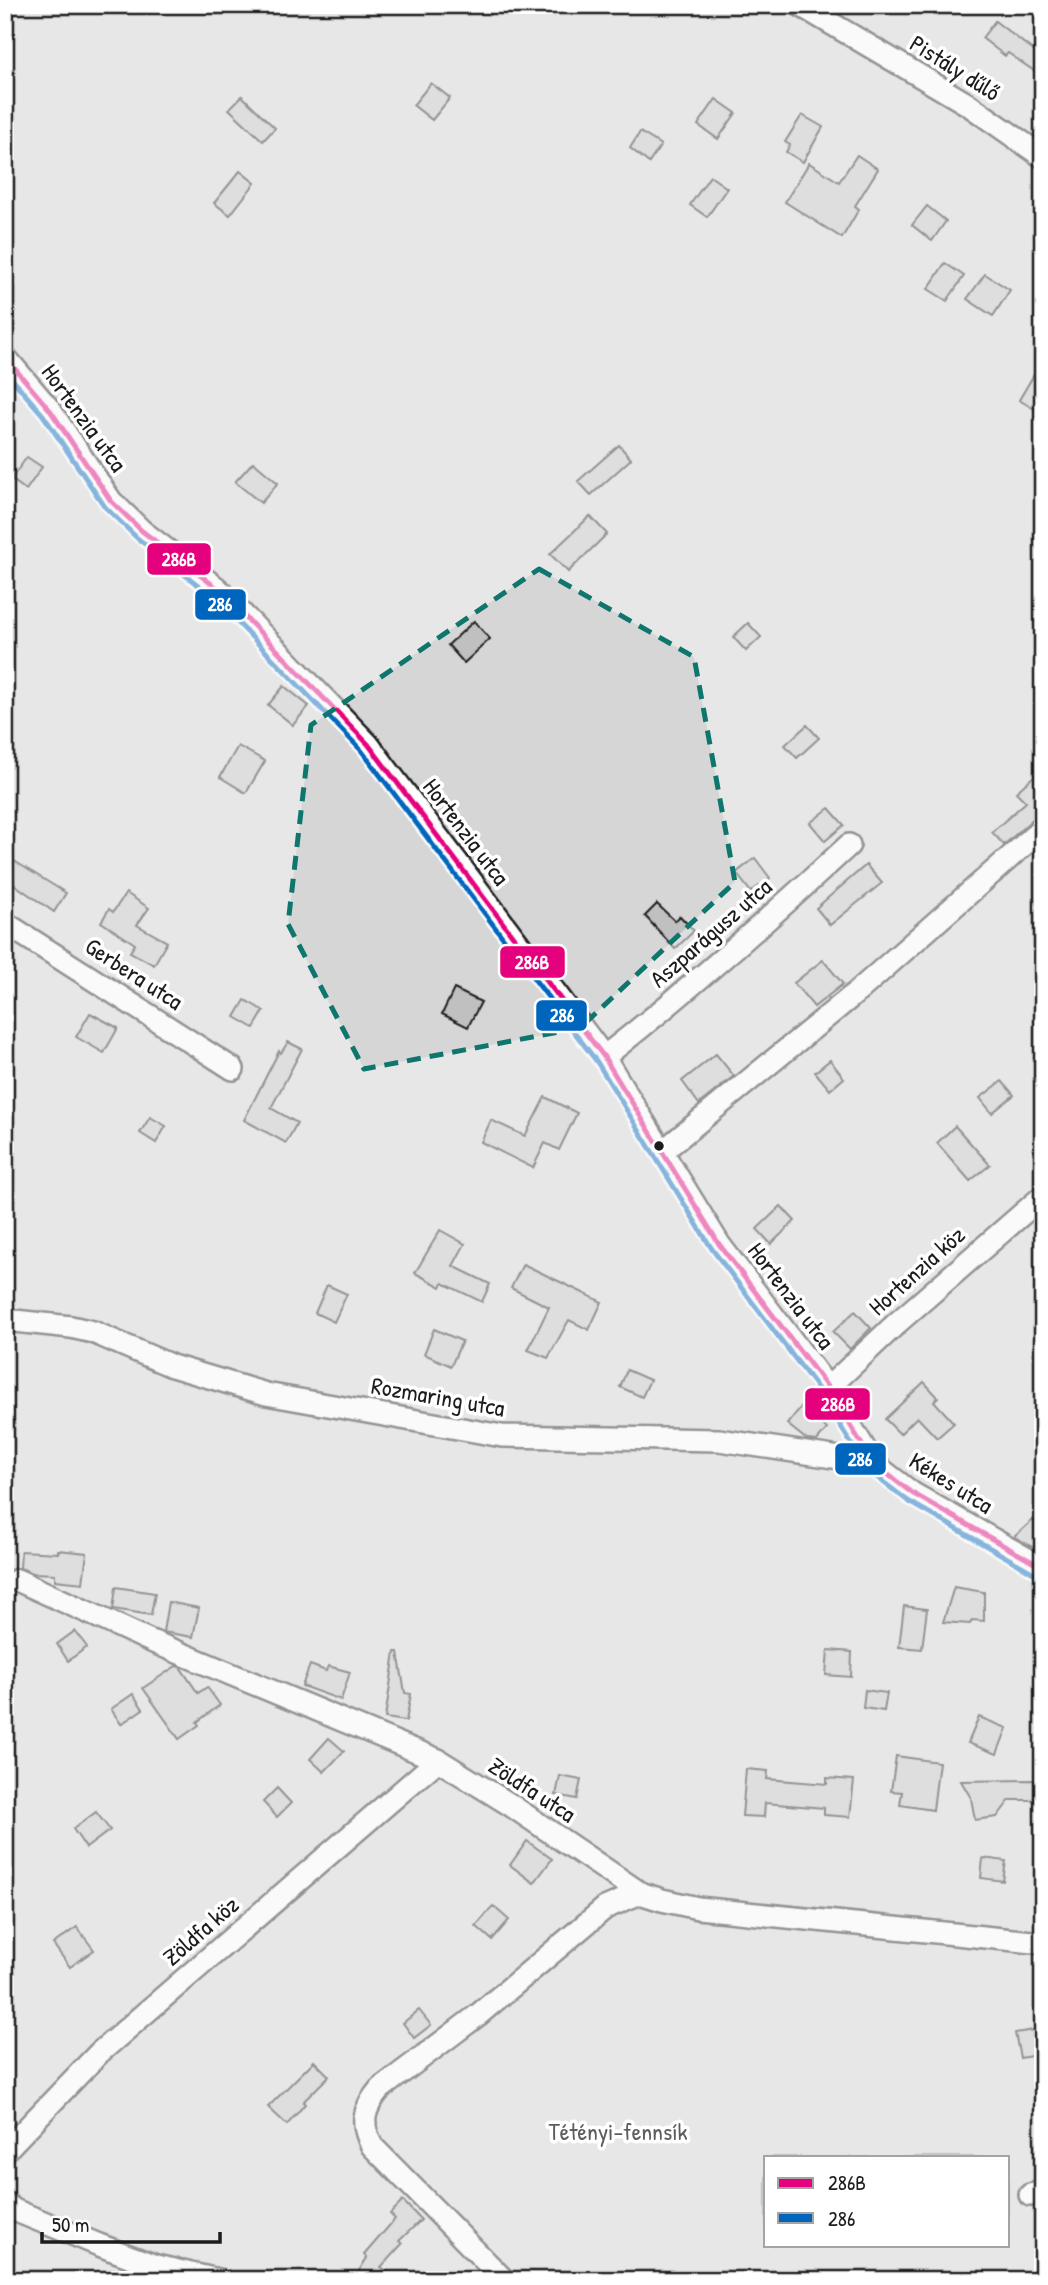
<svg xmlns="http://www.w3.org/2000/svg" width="1048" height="2285" font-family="'Patrick Hand',sans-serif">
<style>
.green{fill:#d6d6d6;stroke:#797979;stroke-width:2;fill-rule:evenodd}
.building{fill:#c0c0c0;stroke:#1c1c1c;stroke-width:2}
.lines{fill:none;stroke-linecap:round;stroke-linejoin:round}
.street-casing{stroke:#1c1c1c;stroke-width:26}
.street{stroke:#fff;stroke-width:21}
.bus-1-casing{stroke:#fff;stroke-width:10}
.bus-2-casing{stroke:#fff;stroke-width:10}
.bus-1{stroke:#e5007d;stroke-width:5}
.bus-2{stroke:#0065bd;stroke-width:5}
.marked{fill:none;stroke:#0f766e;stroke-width:5;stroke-dasharray:14 9;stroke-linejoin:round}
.bus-dot{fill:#1c1c1c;stroke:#fff;stroke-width:2.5}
.labels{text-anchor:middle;stroke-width:7;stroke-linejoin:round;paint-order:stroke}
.street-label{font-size:24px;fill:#1c1c1c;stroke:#fff}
.park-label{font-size:24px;fill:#5d5d5d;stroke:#fff}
.line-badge{stroke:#fff;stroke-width:2.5}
.badge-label{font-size:19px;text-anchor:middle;font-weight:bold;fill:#fff}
</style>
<rect width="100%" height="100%" fill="#f6f6f6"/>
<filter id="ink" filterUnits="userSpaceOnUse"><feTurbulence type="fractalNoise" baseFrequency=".0143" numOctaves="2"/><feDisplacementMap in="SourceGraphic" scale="14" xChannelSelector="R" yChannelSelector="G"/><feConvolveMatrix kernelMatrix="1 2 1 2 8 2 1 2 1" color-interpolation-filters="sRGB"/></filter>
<g filter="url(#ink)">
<!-- green -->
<path class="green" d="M5,5h1038v2275h-1038zM766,2157h242v88h-242z"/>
<!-- building -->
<g class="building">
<polygon points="995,21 1043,58 1043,77 1008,53 1005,56 982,38"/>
<polygon points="431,83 450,98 432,120 413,105"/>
<polygon points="242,96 275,128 263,141 229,109"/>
<polygon points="716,99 736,113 718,139 698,125"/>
<polygon points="802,115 823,127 803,162 786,152 790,145 785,142"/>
<polygon points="640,132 661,145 649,163 630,148"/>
<polygon points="857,155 878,169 855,206 859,209 842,238 785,202 809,163 839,182"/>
<polygon points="240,171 255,183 230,215 214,203"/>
<polygon points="710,176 727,188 707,217 690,205"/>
<polygon points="927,206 946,221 932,241 912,225"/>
<polygon points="945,263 964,276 947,301 928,289"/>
<polygon points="985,274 1010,290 993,316 967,299"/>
<polygon points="1043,359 1043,414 1019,400"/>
<polygon points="619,445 631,459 591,495 578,481"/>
<polygon points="27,457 42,467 26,490 11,479"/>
<polygon points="253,462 278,483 261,503 235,482"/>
<polygon points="590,516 607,534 568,572 550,554"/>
<polygon points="474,621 490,639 464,663 448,645"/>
<polygon points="748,623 761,637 746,651 733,637"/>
<polygon points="284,686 309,706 293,725 268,705"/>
<polygon points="807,725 819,738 797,758 785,745"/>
<polygon points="238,746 265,761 246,793 220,777"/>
<polygon points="1043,768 1043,815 1037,815 1004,845 992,832 1026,802 1016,792"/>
<polygon points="829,808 844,825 825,841 810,823"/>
<polygon points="755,858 770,878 751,892 736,873"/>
<polygon points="11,859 66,893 54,912 5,878 5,870"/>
<polygon points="866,865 882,883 830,925 816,908"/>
<polygon points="126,893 149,908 137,925 167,942 154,965 130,952 135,944 101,922 109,909 113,912"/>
<polygon points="657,904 675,921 680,916 694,931 675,949 645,916"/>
<polygon points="823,960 843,984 814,1007 794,983"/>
<polygon points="454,989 481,1002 468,1027 442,1014"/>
<polygon points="245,1000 264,1011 254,1028 235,1017"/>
<polygon points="90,1013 118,1028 104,1053 76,1037"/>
<polygon points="288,1042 302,1049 271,1108 297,1123 286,1143 244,1120 279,1051 281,1053"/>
<polygon points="716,1054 734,1076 699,1104 682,1081"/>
<polygon points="830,1060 844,1078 830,1090 815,1072"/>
<polygon points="1002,1081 1014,1095 992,1113 980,1098"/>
<polygon points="545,1097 577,1113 559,1150 545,1143 533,1168 481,1142 491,1120 525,1136"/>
<polygon points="150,1117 166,1126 156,1143 140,1133"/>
<polygon points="955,1126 990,1165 970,1181 937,1143"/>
<polygon points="781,1206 795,1221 771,1244 757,1229"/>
<polygon points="440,1230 465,1244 453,1266 490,1284 482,1302 443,1283 441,1287 415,1273"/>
<polygon points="523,1264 602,1302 589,1330 569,1320 548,1358 528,1350 549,1307 511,1288"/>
<polygon points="327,1285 347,1294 334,1322 315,1313"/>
<polygon points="855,1311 871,1328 850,1349 833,1332"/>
<polygon points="434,1329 462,1341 451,1366 424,1354"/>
<polygon points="627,1370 650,1380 642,1397 620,1387"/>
<polygon points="924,1382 938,1397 934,1401 954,1423 937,1438 917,1417 900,1434 885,1419"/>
<polygon points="813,1406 828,1419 823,1425 827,1429 817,1441 807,1440 787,1424 801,1407 808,1413"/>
<polygon points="1033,1520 1043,1530 1043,1540 1034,1548 1014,1537"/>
<polygon points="58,1550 87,1553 83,1583 55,1580 55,1574 33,1573 20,1568 21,1551 58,1553"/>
<polygon points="116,1587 155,1593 151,1615 113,1609"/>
<polygon points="954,1587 984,1592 984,1621 972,1620 970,1624 943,1622"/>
<polygon points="168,1602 199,1608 193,1637 163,1632"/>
<polygon points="904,1606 927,1609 922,1649 899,1647"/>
<polygon points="75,1631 87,1647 68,1661 57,1644"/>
<polygon points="828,1650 852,1652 851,1677 826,1675"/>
<polygon points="395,1652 398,1652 405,1693 411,1694 406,1721 385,1718"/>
<polygon points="310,1665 326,1671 328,1666 350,1672 341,1700 302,1686"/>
<polygon points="176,1666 180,1667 198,1693 207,1687 220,1705 197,1722 199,1725 179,1739 143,1688"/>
<polygon points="865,1690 887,1693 884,1711 863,1708"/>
<polygon points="133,1694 143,1709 121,1724 111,1709"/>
<polygon points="979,1717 1007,1728 997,1754 968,1743"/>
<polygon points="329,1738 344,1751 324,1772 310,1759"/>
<polygon points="896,1756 939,1762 933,1810 900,1805 902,1792 891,1791"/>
<polygon points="746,1769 768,1771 767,1779 827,1784 827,1778 854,1780 850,1817 824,1815 824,1808 765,1803 764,1817 742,1816"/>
<polygon points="560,1776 581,1780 577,1799 556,1795"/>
<polygon points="1035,1780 1035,1800 1010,1800 997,1817 975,1820 971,1798 961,1781"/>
<polygon points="277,1788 291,1803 277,1817 263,1802"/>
<polygon points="96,1812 110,1830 86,1848 73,1829"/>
<polygon points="527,1841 552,1859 534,1883 510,1865"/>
<polygon points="983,1858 1006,1861 1003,1881 981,1878"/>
<polygon points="493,1906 509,1920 492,1940 476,1926"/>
<polygon points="77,1927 94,1950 70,1967 53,1944"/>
<polygon points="419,2010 431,2025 414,2038 403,2023"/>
<polygon points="1040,2029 1043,2054 1020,2058 1015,2033"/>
<polygon points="314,2061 329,2076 303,2102 305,2104 287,2125 268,2107"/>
<polygon points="403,2201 421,2220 399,2241 402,2244 381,2267 401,2280 353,2280 367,2258 364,2255 395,2219 390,2214"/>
</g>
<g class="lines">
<defs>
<g id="street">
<polyline points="800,5 969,105 1043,157"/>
<polyline points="5,357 50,410 111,501 142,531 217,588 368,744 604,1057 719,1244 828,1388 873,1463 912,1493 1043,1568"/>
<polyline points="5,923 233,1069"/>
<path d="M604,1057c85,-67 166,-139 245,-212"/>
<polyline points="663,1151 857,992 1043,828"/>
<polyline points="5,1320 71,1327 93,1332 172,1366 266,1394 502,1436 719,1440 873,1463"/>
<polyline points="828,1388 897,1323 1043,1196"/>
<polyline points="17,1580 151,1641 438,1760 509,1804 640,1893 662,1900 698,1908 1043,1943"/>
<polyline points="5,2151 99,2053 438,1760"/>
<polyline points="1030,2195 1043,2192"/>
<polyline points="5,2203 14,2210 99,2245 156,2266 218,2280"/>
<path d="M504,2280l-132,-134c-12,-23 -9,-37 8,-57l98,-74 127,-107 35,-15"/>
</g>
</defs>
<!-- street casing -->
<use href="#street" class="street-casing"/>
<!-- street -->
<use href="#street" class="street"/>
<defs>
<polyline id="bus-1" points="5,357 50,410 111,501 142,531 217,588 368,744 604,1057 719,1244 828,1388 873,1463 912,1493 1043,1568"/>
<polyline id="bus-2" points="5,371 43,415 105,507 137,538 211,595 361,750 597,1062 712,1249 821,1393 866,1469 908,1501 1039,1576"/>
</defs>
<!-- bus-1 casing -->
<use href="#bus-1" class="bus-1-casing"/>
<!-- bus-2 casing -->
<use href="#bus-2" class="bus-2-casing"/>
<!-- bus-1 -->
<use href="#bus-1" class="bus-1"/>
<!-- bus-2 -->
<use href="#bus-2" class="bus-2"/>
</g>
</g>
<!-- marked area -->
<path d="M0 0H1048V2285H0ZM539,569l155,88 41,225 -155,146 -216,41 -76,-145 23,-199z" fill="#f6f6f6" fill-opacity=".55" fill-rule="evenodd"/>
<path class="marked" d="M539,569l155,88 41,225 -155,146 -216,41 -76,-145 23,-199z"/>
<!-- markers -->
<circle class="bus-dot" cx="659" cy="1146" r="6"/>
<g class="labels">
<!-- street labels -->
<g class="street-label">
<text transform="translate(955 68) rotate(32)" y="8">Pistály dűlő</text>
<text transform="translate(84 418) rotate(54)" y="8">Hortenzia utca</text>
<text transform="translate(466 832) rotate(53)" y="8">Hortenzia utca</text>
<text transform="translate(711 933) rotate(-41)" y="8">Aszparágusz utca</text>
<text transform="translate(134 974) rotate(33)" y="8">Gerbera utca</text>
<text transform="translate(917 1271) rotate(-42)" y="8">Hortenzia köz</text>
<text transform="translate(791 1296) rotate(53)" y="8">Hortenzia utca</text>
<text transform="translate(438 1397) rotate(10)" y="8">Rozmaring utca</text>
<text transform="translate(951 1483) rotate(32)" y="8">Kékes utca</text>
<text transform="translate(532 1790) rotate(33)" y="8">Zöldfa utca</text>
<text transform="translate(201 1931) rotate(-41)" y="8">Zöldfa köz</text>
</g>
<!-- park labels -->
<g class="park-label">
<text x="618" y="2140">Tétényi-fennsík</text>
</g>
</g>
<g class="line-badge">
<rect x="146" y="542" width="66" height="34" rx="7" fill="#e5007d"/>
<rect x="194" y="588" width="53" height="33" rx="7" fill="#0065bd"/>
<rect x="499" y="945" width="67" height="34" rx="7" fill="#e5007d"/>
<rect x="535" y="999" width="53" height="33" rx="7" fill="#0065bd"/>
<rect x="804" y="1387" width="67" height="34" rx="7" fill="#e5007d"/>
<rect x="834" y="1442" width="53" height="34" rx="7" fill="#0065bd"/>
</g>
<g class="badge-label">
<text x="179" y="566">286B</text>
<text x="220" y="611">286</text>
<text x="532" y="969">286B</text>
<text x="562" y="1022">286</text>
<text x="838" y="1411">286B</text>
<text x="860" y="1466">286</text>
</g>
<!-- margin -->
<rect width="1048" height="2285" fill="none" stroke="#fff" stroke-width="28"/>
<rect x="14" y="14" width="1020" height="2257" fill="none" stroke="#1c1c1c" stroke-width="2.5" filter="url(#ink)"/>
<!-- legend -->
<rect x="764" y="2156" width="245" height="91" fill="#ffffff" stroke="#a4a4a4" stroke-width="2"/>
<rect x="778" y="2178" width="35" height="10" fill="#e5007d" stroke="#a4a4a4" stroke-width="2"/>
<text x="828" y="2190" font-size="21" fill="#1c1c1c">286B</text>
<rect x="778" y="2213" width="35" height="10" fill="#0065bd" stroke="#a4a4a4" stroke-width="2"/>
<text x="828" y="2226" font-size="21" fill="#1c1c1c">286</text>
<!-- scale -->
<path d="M42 2232v10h178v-10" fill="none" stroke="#1c1c1c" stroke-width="3.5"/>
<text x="52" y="2232" font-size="21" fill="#1c1c1c" stroke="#ffffff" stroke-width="5" paint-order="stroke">50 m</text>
</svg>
